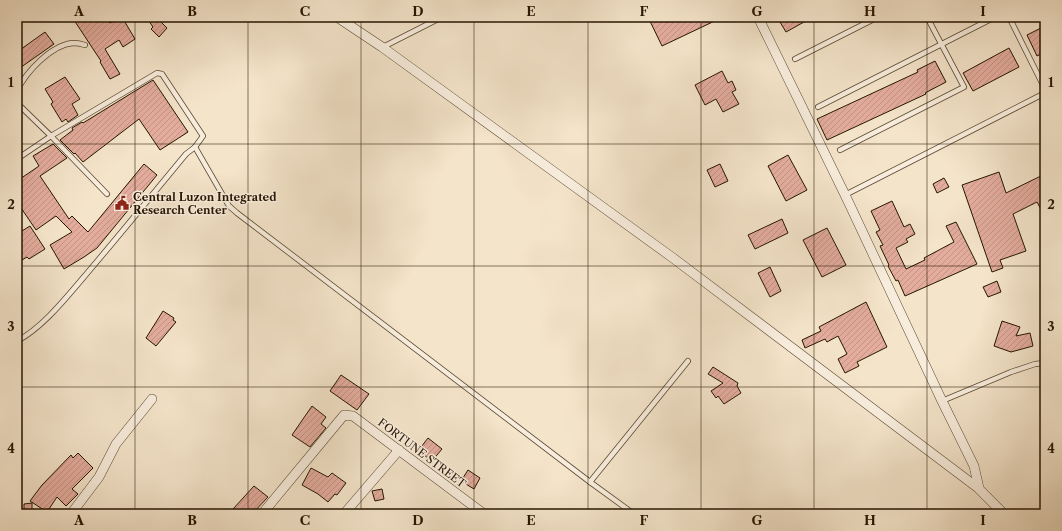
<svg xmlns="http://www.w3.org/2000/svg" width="1062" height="531" font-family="'Libre Caslon Text',serif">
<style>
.building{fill:url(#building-hatch);stroke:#251500}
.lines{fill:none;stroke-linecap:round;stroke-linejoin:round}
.service-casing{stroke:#594932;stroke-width:6}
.minor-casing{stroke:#594932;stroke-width:10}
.service{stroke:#f8eddd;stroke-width:4.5}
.minor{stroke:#f8eddd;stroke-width:9}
.grid{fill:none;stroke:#251500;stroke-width:1;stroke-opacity:0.55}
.labels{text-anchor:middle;stroke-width:3;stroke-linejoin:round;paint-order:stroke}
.poi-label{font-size:11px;font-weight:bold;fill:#251500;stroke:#f8eddd;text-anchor:start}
.street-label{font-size:11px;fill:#251500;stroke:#f8eddd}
.neatline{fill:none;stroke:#251500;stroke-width:1.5}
.grid-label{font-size:13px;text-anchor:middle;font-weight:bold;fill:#251500}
</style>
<defs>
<pattern id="building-hatch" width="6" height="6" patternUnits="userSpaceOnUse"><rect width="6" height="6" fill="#e3ac9d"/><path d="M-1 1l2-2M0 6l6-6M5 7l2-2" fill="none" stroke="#c39385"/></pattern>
</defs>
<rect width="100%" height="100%" fill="#f4e4ca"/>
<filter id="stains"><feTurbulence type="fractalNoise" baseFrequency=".005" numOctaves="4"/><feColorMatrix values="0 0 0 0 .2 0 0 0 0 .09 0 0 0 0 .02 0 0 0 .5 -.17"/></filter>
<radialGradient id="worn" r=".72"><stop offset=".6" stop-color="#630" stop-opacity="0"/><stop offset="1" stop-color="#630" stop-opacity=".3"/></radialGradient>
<!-- building -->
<g class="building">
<polygon points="72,17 107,17 110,23 122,17 135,39 123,47 119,40 105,49 120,74 110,79 100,62 101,61"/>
<polygon points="146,17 156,17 167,28 159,37 151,29 153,27"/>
<polygon points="648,17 723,17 662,46"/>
<polygon points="777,17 813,17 786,32"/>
<polygon points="1045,26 1045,52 1037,56 1027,35"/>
<polygon points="45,32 54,44 17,70 17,52"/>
<polygon points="1009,48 1019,67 973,91 963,73"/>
<polygon points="935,61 946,82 925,93 926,94 827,140 817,119 918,72 917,70"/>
<polygon points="722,71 728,83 732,81 736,90 732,92 739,104 723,112 716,99 705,105 695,85"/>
<polygon points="65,77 80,99 72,104 78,115 68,122 66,119 62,122 51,104 53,102 45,89"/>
<polygon points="153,80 188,132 160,150 139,119 83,162 75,153 74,154 60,140 73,130 72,128 82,122 83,123"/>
<polygon points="53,144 67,158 40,176 69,219 72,216 88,232 144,164 157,175 97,248 84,257 64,269 50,245 72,232 56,216 36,230 17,202 17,181 39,166 33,156"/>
<polygon points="788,155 807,190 786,201 768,166"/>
<polygon points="720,164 728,181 715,187 707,170"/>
<polygon points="999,172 1006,193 1045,174 1045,217 1037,202 1013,214 1026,251 1000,260 1003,268 992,272 962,185"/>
<polygon points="944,178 949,187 937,193 933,184"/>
<polygon points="892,201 904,227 910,224 915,234 906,239 908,242 896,248 906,269 925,260 924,258 954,242 946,226 956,222 977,264 905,296 898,280 896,281 888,266 889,265 880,246 883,245 876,232 880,230 871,211"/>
<polygon points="782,219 788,233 755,249 748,235"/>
<polygon points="30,226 45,249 29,259 27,257 17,263 17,234"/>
<polygon points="827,228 846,265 822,277 803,240"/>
<polygon points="770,267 781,291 770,297 758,273"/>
<polygon points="997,281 1001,292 988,297 983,287"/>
<polygon points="866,302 887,347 857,362 859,366 845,373 838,359 847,354 838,336 827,342 825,339 805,348 802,340 821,331 819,327"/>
<polygon points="163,311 174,318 173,320 176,322 156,346 146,338"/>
<polygon points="1002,321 1020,327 1016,336 1030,333 1033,346 1011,352 994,346"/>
<polygon points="713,367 738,383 737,386 741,393 724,404 718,396 716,398 711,391 723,383 708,374"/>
<polygon points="341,375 369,394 357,410 330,391"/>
<polygon points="312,406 326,417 321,424 326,428 310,447 292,435"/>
<polygon points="428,438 442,449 432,461 418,451"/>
<polygon points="78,453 93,468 72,489 78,494 66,506 57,497 47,512 30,501 42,485 71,455 73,458"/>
<polygon points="311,468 328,477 332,473 346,483 337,495 335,494 328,502 318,494 302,485"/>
<polygon points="468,470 480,478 474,489 461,481"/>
<polygon points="254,486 268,497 252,514 239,514 233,509"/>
<polygon points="382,489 384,499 375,501 372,491"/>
<polygon points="32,503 32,513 24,513 24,504"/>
</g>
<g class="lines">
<defs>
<g id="service">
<polyline points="1009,17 1045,89"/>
<polyline points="383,47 442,17"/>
<polyline points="795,59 878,17"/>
<path d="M17,91c9,-19 34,-46 56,-48 4,0 9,1 12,2"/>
<polyline points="17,103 51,136 107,194"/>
<polyline points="818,107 995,17"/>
<polyline points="195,147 229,206 237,213 590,482 634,514"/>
<polyline points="840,150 964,87 927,17"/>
<path d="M17,159l34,-23 106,-63 5,1 41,62 -8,11 -9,7c-34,41 -68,83 -103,124 -18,21 -41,50 -66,63"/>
<polyline points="845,195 1045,93"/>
<polyline points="942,401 1011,372 1035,364 1045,363"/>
<polyline points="590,482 688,361"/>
</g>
<g id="minor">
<polyline points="337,17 382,47 673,258 978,488 1004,514"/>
<polyline points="758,17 847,199 942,401 974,466 979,488"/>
<polyline points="71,514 99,477 116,444 152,399"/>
<polyline points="262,514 344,415 353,416 484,514"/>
<polyline points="344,514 399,450"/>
</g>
</defs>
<!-- service casing -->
<use href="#service" class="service-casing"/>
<!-- minor casing -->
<use href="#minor" class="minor-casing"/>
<!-- service -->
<use href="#service" class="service"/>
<!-- minor -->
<use href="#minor" class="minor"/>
</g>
<!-- grid -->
<path class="grid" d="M135,17v497M248,17v497M361,17v497M474,17v497M588,17v497M701,17v497M814,17v497M927,17v497M17,144h1028M17,266h1028M17,387h1028"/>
<!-- icons -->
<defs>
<symbol id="civic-bare" viewBox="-9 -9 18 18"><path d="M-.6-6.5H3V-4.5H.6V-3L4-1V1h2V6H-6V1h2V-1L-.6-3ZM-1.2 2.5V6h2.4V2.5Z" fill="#8f2418" stroke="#f8eddd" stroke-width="2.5" paint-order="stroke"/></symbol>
</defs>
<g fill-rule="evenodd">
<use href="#civic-bare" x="112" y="193" width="20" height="20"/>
</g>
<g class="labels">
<!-- poi labels -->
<g class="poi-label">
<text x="133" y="201">Central Luzon Integrated<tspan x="133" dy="13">Research Center</tspan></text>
</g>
<!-- street labels -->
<g class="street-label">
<text transform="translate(422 453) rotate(37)" y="4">FORTUNE STREET</text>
</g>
</g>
<!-- margin -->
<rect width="1062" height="531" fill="none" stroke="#f4e4ca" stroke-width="44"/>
<rect x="22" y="22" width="1018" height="487" class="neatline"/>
<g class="grid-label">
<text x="79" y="16">A</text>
<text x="192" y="16">B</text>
<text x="305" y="16">C</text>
<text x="418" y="16">D</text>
<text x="531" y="16">E</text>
<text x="644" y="16">F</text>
<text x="757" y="16">G</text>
<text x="870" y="16">H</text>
<text x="983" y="16">I</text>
<text x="11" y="87">1</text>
<text x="1051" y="87">1</text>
<text x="11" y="209">2</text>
<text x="1051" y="209">2</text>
<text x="11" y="331">3</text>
<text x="1051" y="331">3</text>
<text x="11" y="453">4</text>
<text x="1051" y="453">4</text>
<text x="79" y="525">A</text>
<text x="192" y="525">B</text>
<text x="305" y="525">C</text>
<text x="418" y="525">D</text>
<text x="531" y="525">E</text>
<text x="644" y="525">F</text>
<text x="757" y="525">G</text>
<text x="870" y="525">H</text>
<text x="983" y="525">I</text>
</g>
<rect width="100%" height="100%" filter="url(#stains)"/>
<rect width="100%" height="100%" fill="url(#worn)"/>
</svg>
